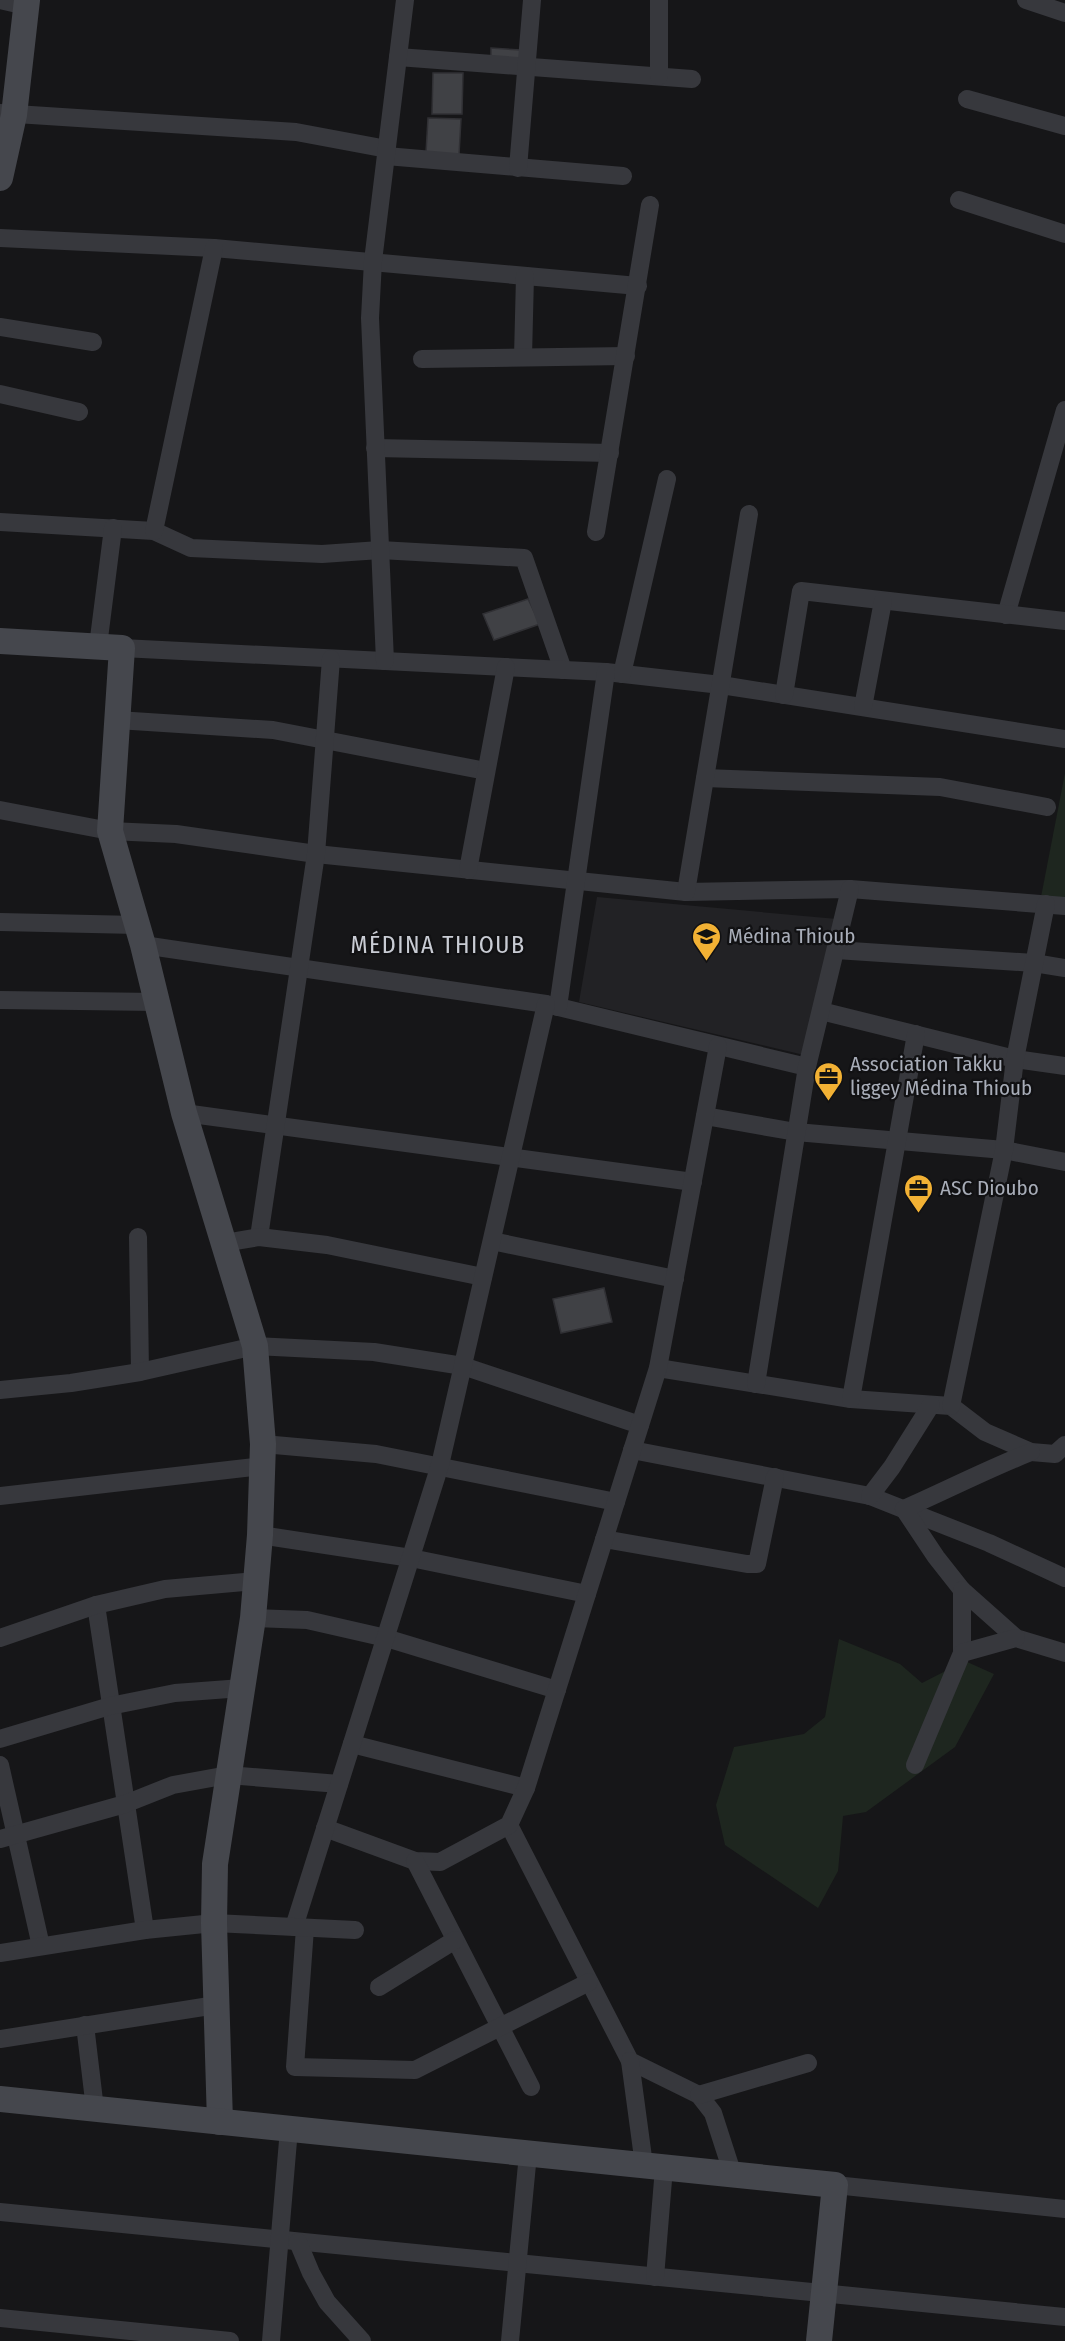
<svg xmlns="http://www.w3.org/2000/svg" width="1065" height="2341" font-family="'Fira Sans Condensed',sans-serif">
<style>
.built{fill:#222225}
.green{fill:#1e261f}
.building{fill:#404145;stroke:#303034;stroke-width:1.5}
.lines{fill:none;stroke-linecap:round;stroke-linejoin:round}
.street{stroke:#37383d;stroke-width:18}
.secondary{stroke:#45474d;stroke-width:26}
.labels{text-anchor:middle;stroke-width:4.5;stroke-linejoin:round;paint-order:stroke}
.poi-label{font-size:21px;fill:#a8adb8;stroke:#111113;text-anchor:start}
.quarter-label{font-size:24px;letter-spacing:1.5px;fill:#c9ccd4;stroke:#111113}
</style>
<rect width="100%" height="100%" fill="#161618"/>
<!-- built -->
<polygon class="built" points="597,897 837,919 804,1055 579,1002"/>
<!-- green -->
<g class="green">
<polygon points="1065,773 1065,898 1041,897"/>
<polygon points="839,1639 900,1664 922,1683 965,1661 994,1674 955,1747 866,1812 843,1816 838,1871 818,1908 725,1845 716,1805 734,1747 804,1734 825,1717"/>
</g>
<!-- building -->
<g class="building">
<polygon points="491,48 521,50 521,63 491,61"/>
<polygon points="433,73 463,73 462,114 432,114"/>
<polygon points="428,118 461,119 459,155 426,153"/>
<polygon points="528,599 540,624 494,640 483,614"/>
<polygon points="604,1288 612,1322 561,1333 553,1299"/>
</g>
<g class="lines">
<!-- street -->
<g class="street">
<polyline points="0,0 26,6"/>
<polyline points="1026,0 1065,13"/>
<polyline points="398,57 692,79"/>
<polyline points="659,76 659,0"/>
<polyline points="967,99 1065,126"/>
<polyline points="0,113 296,132 387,149"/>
<polyline points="386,156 623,176"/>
<polyline points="518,168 532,0"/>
<polyline points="959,200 1065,234"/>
<polyline points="0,238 214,248 638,286"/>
<polyline points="0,327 93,342"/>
<polyline points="523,357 525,276"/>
<polyline points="422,359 626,356"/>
<polyline points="0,394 79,412"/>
<polyline points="375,448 610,453"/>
<polyline points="0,522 154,531 191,548 322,554 380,550 524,558 563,670"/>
<polyline points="154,531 214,248"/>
<polyline points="596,532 650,205"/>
<polyline points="1006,615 1065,410"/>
<polyline points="98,646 113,528"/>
<polyline points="122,648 606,672 721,685 1065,739"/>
<polyline points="385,661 370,318 373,261 405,0"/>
<polyline points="622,674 667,479"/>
<polyline points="784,695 801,591 1065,621"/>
<polyline points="863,707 883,601"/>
<polyline points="117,720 273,730 486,771"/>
<polyline points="705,778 940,787 1047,807"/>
<polyline points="0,810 110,831 176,834 316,854 686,892 850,889 1065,906"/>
<polyline points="468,870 506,667"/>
<polyline points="686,892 749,514"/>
<polyline points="0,922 137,925"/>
<polyline points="143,945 546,1004 807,1067"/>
<polyline points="836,950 1034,963 1065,968"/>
<polyline points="0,1000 157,1002"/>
<polyline points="558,1007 606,672"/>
<polyline points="821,1011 1015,1059 1065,1066"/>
<polyline points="184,1113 693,1182"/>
<polyline points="705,1116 796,1132 1004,1150 1065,1162"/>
<polyline points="138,1237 140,1372"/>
<polyline points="259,1237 316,854 331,659"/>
<polyline points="492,1241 675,1279"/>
<polyline points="224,1243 259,1237 327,1245 483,1277"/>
<polyline points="658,1368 851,1399 951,1406 985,1432 1031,1452 1055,1454 1065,1445"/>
<polyline points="756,1384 807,1067 850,889"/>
<polyline points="0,1390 71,1383 140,1372 255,1346 374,1352 463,1366 640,1425"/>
<polyline points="851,1399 916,1034"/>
<polyline points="951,1406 1004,1150 1015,1059 1046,904"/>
<polyline points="263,1444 376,1454 616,1502"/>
<polyline points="632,1450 870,1496 989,1543 1065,1578"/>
<path d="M1031,1452c-43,17 -84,38 -127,57l32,48 26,33 54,48 49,15"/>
<polyline points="0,1496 263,1466"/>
<polyline points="870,1496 892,1467 931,1405"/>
<polyline points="260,1535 411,1558 587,1594"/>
<polyline points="604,1539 747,1564 757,1564 775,1477"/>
<polyline points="962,1590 962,1653"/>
<polyline points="96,1605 145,1930"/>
<polyline points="253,1618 307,1620 386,1638 557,1690"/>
<polyline points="0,1638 96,1605 165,1589 256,1581"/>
<polyline points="0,1739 110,1706 175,1693 242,1688"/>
<polyline points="352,1744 526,1788"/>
<polyline points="0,1765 41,1946"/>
<polyline points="915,1765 962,1653 1016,1638"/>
<polyline points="509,1825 630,2061 699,2095 713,2113 733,2175"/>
<polyline points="325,1828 415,1861 440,1862 509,1825 526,1788 658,1368 718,1046"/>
<polyline points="0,1839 125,1804 173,1785 228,1775 339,1784"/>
<polyline points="415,1861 531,2087"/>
<polyline points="294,1927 440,1465 546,1004"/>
<polyline points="305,1928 295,2067 415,2070 589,1982"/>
<polyline points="0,1953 145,1930 214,1923 355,1930"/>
<polyline points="379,1987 455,1940"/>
<polyline points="85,2025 95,2109"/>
<polyline points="0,2039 216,2005"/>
<polyline points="630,2061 644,2165"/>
<polyline points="699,2095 808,2063"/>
<polyline points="835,2185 1065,2209"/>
<polyline points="0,2212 1065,2317"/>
<polyline points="298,2242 311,2273 327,2302 362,2341"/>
<polyline points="655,2277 664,2168"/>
<polyline points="0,2318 230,2341"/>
<polyline points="271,2341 289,2129"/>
<polyline points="510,2341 528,2154"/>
</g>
<!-- secondary -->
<g class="secondary">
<polyline points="0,178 14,115 27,0"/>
<polyline points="0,641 122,648 110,831 143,945 184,1113 255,1346 263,1444 260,1535 253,1618 215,1864 214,1923 220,2122"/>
<polyline points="0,2099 835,2185 819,2341"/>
</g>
</g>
<!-- icons -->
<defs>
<symbol id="school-pin" viewBox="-11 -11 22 30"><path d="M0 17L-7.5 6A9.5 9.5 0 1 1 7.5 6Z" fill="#f2b134" stroke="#111113"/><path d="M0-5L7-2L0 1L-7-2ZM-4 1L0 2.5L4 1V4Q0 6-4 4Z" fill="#111"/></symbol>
<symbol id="office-pin" viewBox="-11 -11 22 30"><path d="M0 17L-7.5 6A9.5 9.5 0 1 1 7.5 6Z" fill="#f2b134" stroke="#111113"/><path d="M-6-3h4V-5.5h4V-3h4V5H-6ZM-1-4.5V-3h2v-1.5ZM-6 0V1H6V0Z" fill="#111"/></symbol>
</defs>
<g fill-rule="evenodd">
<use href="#school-pin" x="690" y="920" width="33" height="45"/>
<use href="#office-pin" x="812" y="1060" width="33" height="45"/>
<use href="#office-pin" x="902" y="1172" width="33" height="45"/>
</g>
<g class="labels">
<!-- poi labels -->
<g class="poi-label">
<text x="728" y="943">Médina Thioub</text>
<text x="850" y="1071">Association Takku<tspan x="850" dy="24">liggey Médina Thioub</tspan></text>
<text x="940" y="1195">ASC Dioubo</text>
</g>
<!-- quarter labels -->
<g class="quarter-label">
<text x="438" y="953">MÉDINA THIOUB</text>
</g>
</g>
</svg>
